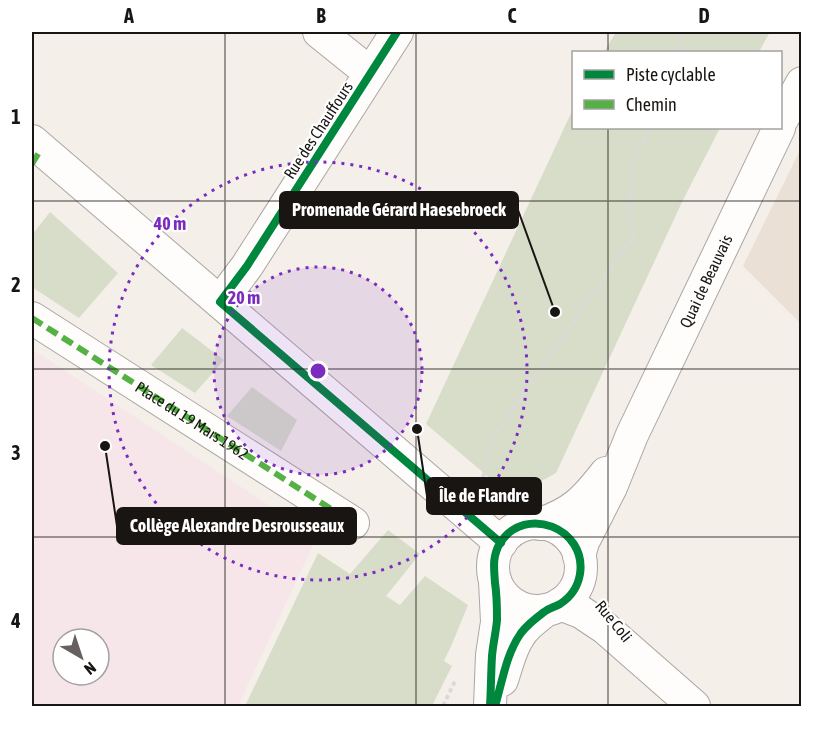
<svg xmlns="http://www.w3.org/2000/svg" width="833" height="738" font-family="'Asap Condensed',sans-serif">
<style>
.built{fill:#ebe0d6}
.education{fill:#f7e6e9;fill-rule:evenodd}
.green{fill:#d8ddca}
.lines{fill:none;stroke-linecap:round;stroke-linejoin:round}
.street-casing{stroke:#aba6a3;stroke-width:34}
.path{stroke:#dcdad8;stroke-width:4;stroke-dasharray:4.5 3;stroke-linecap:butt}
.street{stroke:#fefdfc;stroke-width:32}
.quiet{stroke:#55b144;stroke-width:6;stroke-dasharray:12 6;stroke-linecap:butt}
.cycleway-casing{stroke:#fff;stroke-width:11}
.cycleway{stroke:#00873e;stroke-width:8}
.grid{fill:none;stroke:#191512;stroke-width:1.5;stroke-opacity:0.55}
.ring{fill:none;stroke:#7b2cbf;stroke-width:3;stroke-dasharray:3 6}
.labels{text-anchor:middle;stroke-width:4.5;stroke-linejoin:round;paint-order:stroke}
.street-label{font-size:16px;fill:#191512;stroke:#fff}
.centre{fill:#7b2cbf;stroke:#fff;stroke-width:3}
.ring-label{font-size:18px;text-anchor:middle;font-weight:bold;fill:#7b2cbf;stroke:#fff;stroke-width:4.5;stroke-linejoin:round;paint-order:stroke}
.leader{fill:none;stroke:#191512;stroke-width:2}
.callout-dot{fill:#191512;stroke:#fff;stroke-width:2}
.callout{fill:#191512;stroke:#191512;stroke-width:2}
.callout-label{font-size:18px;text-anchor:middle;font-weight:bold;fill:#fff}
.neatline{fill:none;stroke:#191512;stroke-width:2}
.grid-label{font-size:20px;text-anchor:middle;font-weight:bold;fill:#191512}
</style>
<rect width="100%" height="100%" fill="#f5efea"/>
<!-- built -->
<polygon class="built" points="801,148 802,324 801,324 743,266"/>
<!-- education -->
<path class="education" d="M32,349l285,188 -79,169h-206zM63,639h36v36h-36z"/>
<!-- green -->
<g class="green">
<polygon points="616,32 770,32 759,52 604,52"/>
<polygon points="573,109 574,128 720,128 683,200 556,473 512,497 426,424"/>
<polygon points="50,212 118,273 79,318 32,287 32,235"/>
<polygon points="182,328 224,360 195,393 151,365"/>
<polygon points="252,387 297,420 281,451 227,416"/>
<polygon points="388,530 420,554 386,596 400,605 425,576 468,605 452,644 444,661 452,666 432,706 245,706 318,553 350,574"/>
</g>
<g class="lines">
<defs>
<g id="street">
<polyline points="319,32 370,73"/>
<polyline points="780,123 802,83"/>
<polyline points="32,141 501,543"/>
<polyline points="220,302 247,266 397,32"/>
<path id="s1" d="M32,318l321,205"/>
<circle cx="537" cy="567" r="44"/>
<path d="M540,524c33,-11 45,-24 66,-51"/>
<path id="s2" d="M579,556l4,-14 28,-55 21,-52 147,-307"/>
<polyline points="560,604 581,612 605,628 694,706"/>
<path d="M502,680c6,-19 11,-40 25,-54 6,-6 13,-11 19,-16"/>
<polyline points="490,706 492,655 497,622 495,581"/>
</g>
</defs>
<!-- street casing -->
<use href="#street" class="street-casing"/>
<!-- path -->
<g class="path">
<polyline points="676,52 682,32"/>
<polyline points="481,484 496,434 634,235 629,217 631,177 636,155 651,128"/>
<polyline points="443,706 456,679"/>
</g>
<!-- street -->
<use href="#street" class="street"/>
<!-- quiet -->
<g class="quiet">
<polyline points="32,164 41,149"/>
<polyline points="32,318 353,523"/>
</g>
<defs>
<g id="cycleway">
<polyline points="397,32 247,266 220,302 501,543"/>
<path d="M490,706c1,-16 1,-33 2,-50 1,-12 4,-24 5,-36 0,-12 0,-25 -2,-37 -1,-15 -3,-26 5,-40 25,-39 87,-15 80,31 -2,12 -9,23 -20,30 -5,3 -11,4 -16,8 -8,6 -17,13 -23,21 -15,21 -19,50 -26,73"/>
</g>
</defs>
<!-- cycleway casing -->
<use href="#cycleway" class="cycleway-casing"/>
<!-- cycleway -->
<use href="#cycleway" class="cycleway"/>
</g>
<!-- grid -->
<path class="grid" d="M225,32v674M416,32v674M608,32v20M608,128v578M32,201h770M32,369h770M32,537h770"/>
<!-- distance rings -->
<circle cx="318" cy="371" r="104" fill="#7b2cbf" fill-opacity=".12"/>
<g class="ring">
<circle cx="318" cy="371" r="104"/>
<circle cx="318" cy="371" r="209"/>
</g>
<g class="labels">
<!-- street labels -->
<g class="street-label">
<text transform="translate(318 130) rotate(-57)" y="6">Rue des Chauffours</text>
<text dy="6" stroke="none"><textPath href="#s2" startOffset="303">Quai de Beauvais</textPath></text>
<text dy="6" stroke="none"><textPath href="#s1" startOffset="190">Place du 19 Mars 1962</textPath></text>
<text transform="translate(614 621) rotate(51)" y="6">Rue Coli</text>
</g>
</g>
<circle cx="318" cy="371" r="9" class="centre"/>
<g class="ring-label">
<text x="170" y="230">40 m</text>
<text x="244" y="304">20 m</text>
</g>
<!-- callouts -->
<path class="leader" d="M555 312L518 210M417 429L427 496M105 446L117 526"/>
<g class="callout-dot">
<circle cx="555" cy="312" r="6"/>
<circle cx="417" cy="429" r="6"/>
<circle cx="105" cy="446" r="6"/>
</g>
<g class="callout">
<rect x="280" y="192" width="238" height="36" rx="6"/>
<rect x="427" y="478" width="114" height="36" rx="6"/>
<rect x="117" y="508" width="239" height="36" rx="6"/>
</g>
<g class="callout-label">
<text x="399" y="216">Promenade Gérard Haesebroeck</text>
<text x="484" y="502">Île de Flandre</text>
<text x="237" y="532">Collège Alexandre Desrousseaux</text>
</g>
<!-- border -->
<rect width="833" height="738" fill="none" stroke="#ffffff" stroke-width="66"/>
<!-- legend -->
<rect x="572" y="51" width="210" height="78" fill="#ffffff" stroke="#a3a1a0" stroke-width="1.5"/>
<rect x="584" y="70" width="30" height="9" fill="#00873e" stroke="#a3a1a0" stroke-width="1.5"/>
<text x="626" y="81" font-size="18" fill="#191512">Piste cyclable</text>
<rect x="584" y="100" width="30" height="9" fill="#55b144" stroke="#a3a1a0" stroke-width="1.5"/>
<text x="626" y="111" font-size="18" fill="#191512">Chemin</text>
<!-- north arrow -->
<g transform="translate(81 657) rotate(141)"><circle r="28" fill="#ffffff" stroke="#a3a1a0" stroke-width="1.5"/>
<path d="M0-4.5L10 22L0 15L-10 22Z" fill="#66615e"/>
<text y="-9" font-size="16" font-weight="bold" text-anchor="middle" fill="#191512">N</text>
</g>
<rect x="33" y="33" width="767" height="672" class="neatline"/>
<g class="grid-label">
<text x="129" y="23">A</text>
<text x="321" y="23">B</text>
<text x="512" y="23">C</text>
<text x="704" y="23">D</text>
<text x="16" y="124">1</text>
<text x="16" y="292">2</text>
<text x="16" y="460">3</text>
<text x="16" y="628">4</text>
</g>
</svg>
